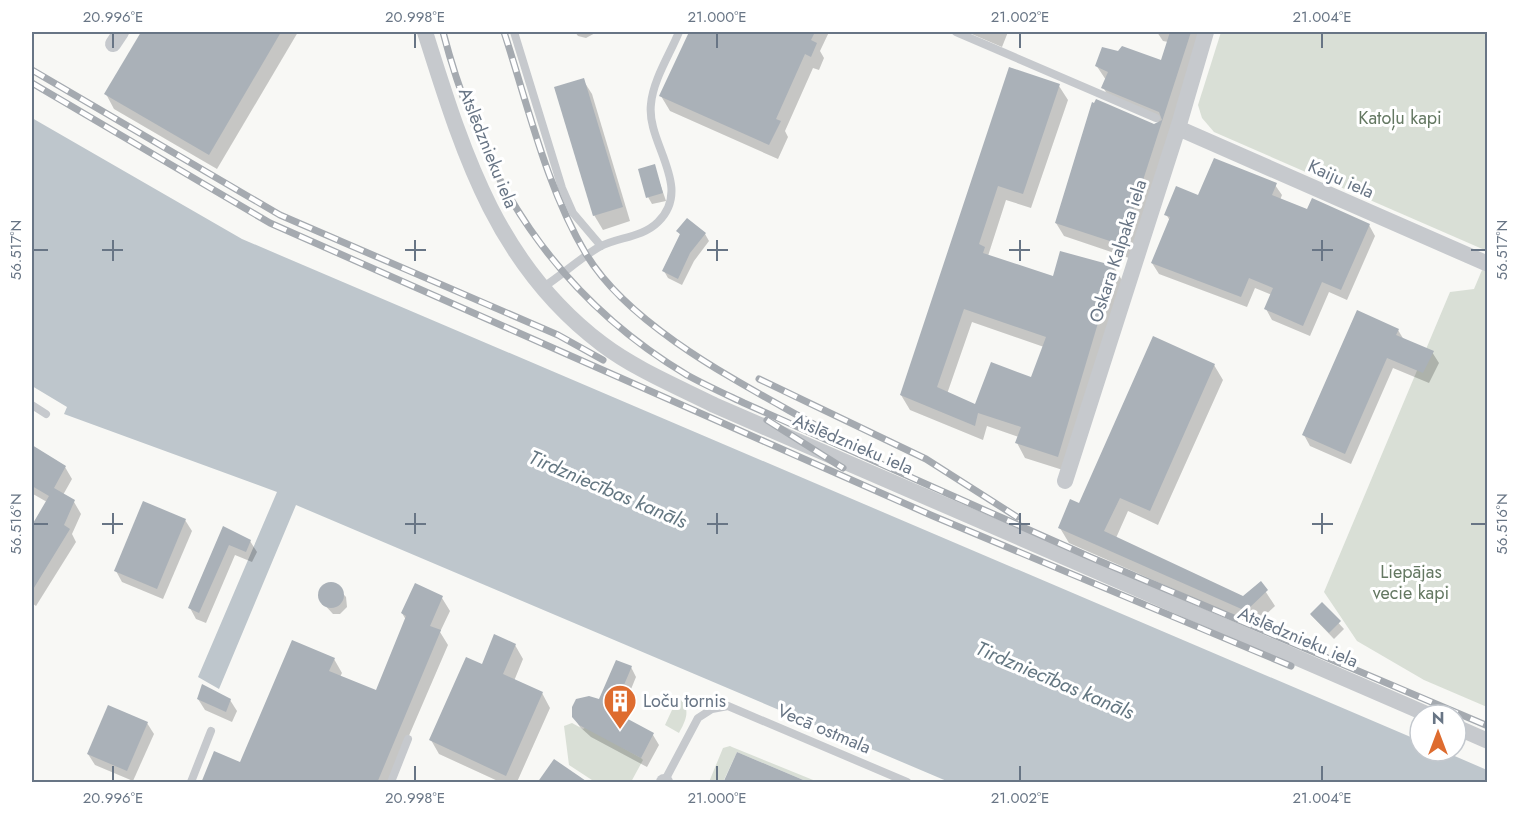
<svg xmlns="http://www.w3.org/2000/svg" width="1519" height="814" font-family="Jost,sans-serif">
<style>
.green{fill:#d9dfd6}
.water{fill:#bec6cc}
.shadow{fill:#0003;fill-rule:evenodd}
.building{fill:#aab1b8;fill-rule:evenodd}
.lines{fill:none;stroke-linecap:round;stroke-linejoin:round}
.service{stroke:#c6c9cd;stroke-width:8}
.minor{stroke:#c6c9cd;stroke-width:16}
.rail-casing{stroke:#a5aab0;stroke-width:7}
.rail{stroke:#fff;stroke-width:4.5;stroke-dasharray:14;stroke-linecap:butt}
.ticks{fill:none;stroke:#687585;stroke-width:2}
.labels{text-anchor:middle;stroke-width:6;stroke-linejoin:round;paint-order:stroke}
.park-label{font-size:18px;fill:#647862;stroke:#fff}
.street-label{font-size:18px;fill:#687585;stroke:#fff}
.poi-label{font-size:18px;fill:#687585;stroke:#fff;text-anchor:start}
.water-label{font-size:20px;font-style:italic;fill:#637681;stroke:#fff}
.neatline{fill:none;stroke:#687585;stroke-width:2}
.ticks-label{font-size:15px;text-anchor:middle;fill:#687585}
</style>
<rect width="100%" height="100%" fill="#f8f8f5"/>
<!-- green -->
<g class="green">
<polygon points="1221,32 1487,32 1487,251 1214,132 1202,118 1198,105"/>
<polygon points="1482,270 1487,272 1487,707 1424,680 1357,641 1324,592 1450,292 1474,289"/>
<path d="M678,697c14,12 8,23 1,36l-14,-8z"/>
<polygon points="572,723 583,729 586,727 641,758 643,760 631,782 595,782 569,765 564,726"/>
<polygon points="730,746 732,747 818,782 808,782 737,752 723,782 709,782 723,748"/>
</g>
<!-- water -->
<polygon class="water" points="32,118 242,239 1420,741 1420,751 1443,751 1487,770 1487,782 949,782 296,505 219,689 198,677 277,492 64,414 67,407 32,386"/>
<!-- shadow -->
<g class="shadow">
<polygon points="143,32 298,32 217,169 114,109 106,94"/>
<polygon points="575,32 597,32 586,38 578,36"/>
<polygon points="690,32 829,32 820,51 824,58 819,70 813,68 785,131 788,137 778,159 670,111 661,96"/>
<polygon points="967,32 1008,32 1002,47"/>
<polygon points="1157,32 1202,32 1129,258 1064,236 1056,223 1154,126 1161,123 1111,101 1103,87 1106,80 1096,65 1162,62 1168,42 1163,41"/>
<path d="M1010,69l49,17 9,14 -37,108 -25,-8 -18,56 66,22 60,-11 9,15 -57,189 -41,-13 -8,-15 2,-6 -32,-11 -4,14 -73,-30 -9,-15zM972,322l72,25 -12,32 -56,27 -29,-12z"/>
<polygon points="583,80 592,94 630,221 603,230 594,215"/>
<polygon points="654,166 666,201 652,204 648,197"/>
<polygon points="1275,185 1282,195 1280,200 1308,211 1369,225 1375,236 1347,300 1329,292 1310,336 1272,320 1266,309 1272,295 1255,288 1247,307 1159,274 1152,263 1170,221 1166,214 1199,197"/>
<polygon points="687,220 705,234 709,241 694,261 682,285 668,278 664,271 681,236 678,231"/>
<polygon points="1398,330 1404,340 1432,352 1439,363 1429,383 1393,368 1351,464 1310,446 1304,435"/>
<polygon points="1214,365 1223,380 1158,525 1128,511 1116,538 1243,597 1260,583 1275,606 1255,625 1069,543 1060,528"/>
<polygon points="32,446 65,467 72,479 63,495 74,502 81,514 72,534 76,542 36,606 32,603 32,528 47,502 33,494 32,497"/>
<polygon points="185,520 192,531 163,599 122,582 116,571"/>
<polygon points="224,528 250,541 257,552 252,562 235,555 206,623 196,619 190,608"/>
<polygon points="334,584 346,597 347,607 340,614 333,614 321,601 321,591 325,585"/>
<polygon points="442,598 450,611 440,632 448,645 389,782 203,782 241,764 334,659 342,673 340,677 377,692 406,620 402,613"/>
<polygon points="1322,605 1344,629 1334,639 1311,615"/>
<polygon points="515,645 523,659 514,681 542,693 550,708 517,782 500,782 439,754 431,740 482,666"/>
<polygon points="631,667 636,677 620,716 653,735 659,745 647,767 591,737 580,727 574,717 600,701"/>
<polygon points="198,699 230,700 237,711 232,722 205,710"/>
<polygon points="109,707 147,723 154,734 133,781 95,765 88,754"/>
</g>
<!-- building -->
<g class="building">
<polygon points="141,32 281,32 209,155 104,94"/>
<polygon points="689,32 815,32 811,40 817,43 811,57 805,54 776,119 781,121 769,145 659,96"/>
<polygon points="1170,32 1191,32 1122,245 1055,223 1092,102 1094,103 1096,99 1154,124 1162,120 1159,112 1101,88 1108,72 1095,66 1102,47 1118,51 1122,46 1161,60"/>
<path d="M1009,67l51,17 -37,110 -25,-8 -19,58 6,3 -2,6 70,23 7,-25 55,15 -57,191 -43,-14 6,-16 -43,-14 -3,13 -75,-31zM964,309l82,28 -15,40 -40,-15 -16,42 -38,-17z"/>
<polygon points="584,78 623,207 593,216 554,87"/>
<polygon points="1214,158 1277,183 1272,195 1307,209 1312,198 1370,224 1341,290 1322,282 1303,326 1264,309 1273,288 1249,278 1241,297 1151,263 1170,217 1164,215 1176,186 1198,195"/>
<polygon points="655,164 663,193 646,198 638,169"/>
<polygon points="687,218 706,233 690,253 678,279 662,271 680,234 676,231"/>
<polygon points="1357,310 1399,329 1396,335 1434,351 1423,373 1387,358 1345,454 1302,435"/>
<polygon points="1153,336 1215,364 1150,511 1120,498 1104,531 1243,596 1261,581 1268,590 1246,611 1058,528 1070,499 1079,503"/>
<polygon points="32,445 66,466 54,488 75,500 64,525 70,529 32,591 32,525 49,496 32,486"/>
<polygon points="143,501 186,519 157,589 114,571"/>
<polygon points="223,526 251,540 246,552 229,545 199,613 188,608"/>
<circle cx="331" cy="595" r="13"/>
<polygon points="415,583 443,596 430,626 441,630 377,783 201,783 214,751 240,762 292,640 335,658 329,671 376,690 406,616 401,613"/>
<polygon points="1322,602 1341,621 1329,633 1310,614"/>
<polygon points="494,634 516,644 503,674 543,692 506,776 429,740 466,657 482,664"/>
<polygon points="616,660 632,666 613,711 654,733 641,758 579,725 572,717 572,707 576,699 589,696 599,699"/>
<polygon points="202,684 231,699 226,712 197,699"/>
<polygon points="108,705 148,722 127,771 87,754"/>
<polygon points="737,752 808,782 808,783 723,783"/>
<polygon points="554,759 589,783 537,783"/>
</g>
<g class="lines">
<!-- service -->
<g class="service">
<polyline points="514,32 562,188 573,213 601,246"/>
<polyline points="956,32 1156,118"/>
<path d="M542,288c20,-13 37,-29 57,-41 18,-10 43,-9 59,-25 36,-35 -12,-79 -7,-118 2,-24 19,-50 28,-72"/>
<polyline points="32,405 46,414"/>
<polyline points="191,782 211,731"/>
<polyline points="391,782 408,739"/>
<polyline points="664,782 698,718 712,709 728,706 907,782"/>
</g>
<!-- minor -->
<g class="minor">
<path d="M425,32c38,120 71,232 177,312 33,25 74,42 112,61l715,310"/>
<polyline points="113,44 121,32"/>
<polyline points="1178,128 1488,264"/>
<polyline points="1065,481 1178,128 1206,32"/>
<polyline points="1456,727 1488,741"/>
<polyline points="664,782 665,782"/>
</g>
<defs>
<g id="rail">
<path d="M443,32c38,146 112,264 244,343 18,10 38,19 57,28l346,154 398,169"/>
<path d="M504,32c24,73 42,155 82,222 46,76 161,132 236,175"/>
<polyline points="32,70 280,215 558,335 603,360"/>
<polyline points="32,83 270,223 933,516 1291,666"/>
<polyline points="759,379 926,459 1017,517"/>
<polyline points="767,420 843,468"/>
</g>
</defs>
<!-- rail casing -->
<use href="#rail" class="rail-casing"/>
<!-- rail -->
<use href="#rail" class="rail"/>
</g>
<!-- ticks -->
<path class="ticks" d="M113,33v15M415,33v15M717,33v15M1020,33v15M1322,33v15M113,240v21M415,240v21M717,240v21M1020,240v21M1322,240v21M33,250h15M102,250h21M405,250h21M707,250h21M1009,250h21M1312,250h21M1471,250h15M113,513v21M415,513v21M717,513v21M1020,513v21M1322,513v21M33,524h15M102,524h21M405,524h21M707,524h21M1009,524h21M1312,524h21M1471,524h15M113,766v15M415,766v15M717,766v15M1020,766v15M1322,766v15"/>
<!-- icons -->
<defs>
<symbol id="building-pin" viewBox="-11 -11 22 30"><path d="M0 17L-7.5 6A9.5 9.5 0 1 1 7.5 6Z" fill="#de6c2f" stroke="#fff"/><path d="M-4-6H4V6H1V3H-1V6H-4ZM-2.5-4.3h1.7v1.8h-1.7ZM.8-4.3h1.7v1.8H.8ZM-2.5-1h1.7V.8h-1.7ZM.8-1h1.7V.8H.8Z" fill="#fff"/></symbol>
</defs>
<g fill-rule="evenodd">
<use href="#building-pin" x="601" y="682" width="38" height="52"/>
</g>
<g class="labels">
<!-- park labels -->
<g class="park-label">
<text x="1400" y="124">Katoļu kapi</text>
<text x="1411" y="578">Liepājas<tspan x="1411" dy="21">vecie kapi</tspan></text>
</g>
<!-- street labels -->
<g class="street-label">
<text transform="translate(488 148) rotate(68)" y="6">Atslēdznieku iela</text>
<text transform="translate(1341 179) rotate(24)" y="6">Kaiju iela</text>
<text transform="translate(1118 251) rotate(-72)" y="6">Oskara Kalpaka iela</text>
<text transform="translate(853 444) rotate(23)" y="6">Atslēdznieku iela</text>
<text transform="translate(1298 637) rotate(23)" y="6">Atslēdznieku iela</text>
<text transform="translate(824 729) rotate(23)" y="6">Vecā ostmala</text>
</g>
<!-- poi labels -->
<g class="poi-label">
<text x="643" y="707">Loču tornis</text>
</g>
<!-- water labels -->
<g class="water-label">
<text transform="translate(608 489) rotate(23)" y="7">Tirdzniecības kanāls</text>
<text transform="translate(1055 680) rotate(23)" y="7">Tirdzniecības kanāls</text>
</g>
</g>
<!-- border -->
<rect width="1519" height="814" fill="none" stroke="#ffffff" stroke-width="66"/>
<!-- north arrow -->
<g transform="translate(1438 733)"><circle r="28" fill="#ffffff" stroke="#c3c8ce" stroke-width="1.5"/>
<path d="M0-4.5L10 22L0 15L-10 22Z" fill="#de6c2f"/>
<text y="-9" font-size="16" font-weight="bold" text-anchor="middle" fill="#687585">N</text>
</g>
<rect x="33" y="33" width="1453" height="748" class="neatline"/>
<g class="ticks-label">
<text x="113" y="22">20.996°E</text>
<text x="415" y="22">20.998°E</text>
<text x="717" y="22">21.000°E</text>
<text x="1020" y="22">21.002°E</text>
<text x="1322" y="22">21.004°E</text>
<text transform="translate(16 250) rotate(-90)" y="5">56.517°N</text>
<text transform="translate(1502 250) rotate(-90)" y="5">56.517°N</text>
<text transform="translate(16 524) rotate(-90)" y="5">56.516°N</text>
<text transform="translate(1502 524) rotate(-90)" y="5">56.516°N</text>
<text x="113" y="803">20.996°E</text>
<text x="415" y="803">20.998°E</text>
<text x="717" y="803">21.000°E</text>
<text x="1020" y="803">21.002°E</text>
<text x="1322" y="803">21.004°E</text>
</g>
</svg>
